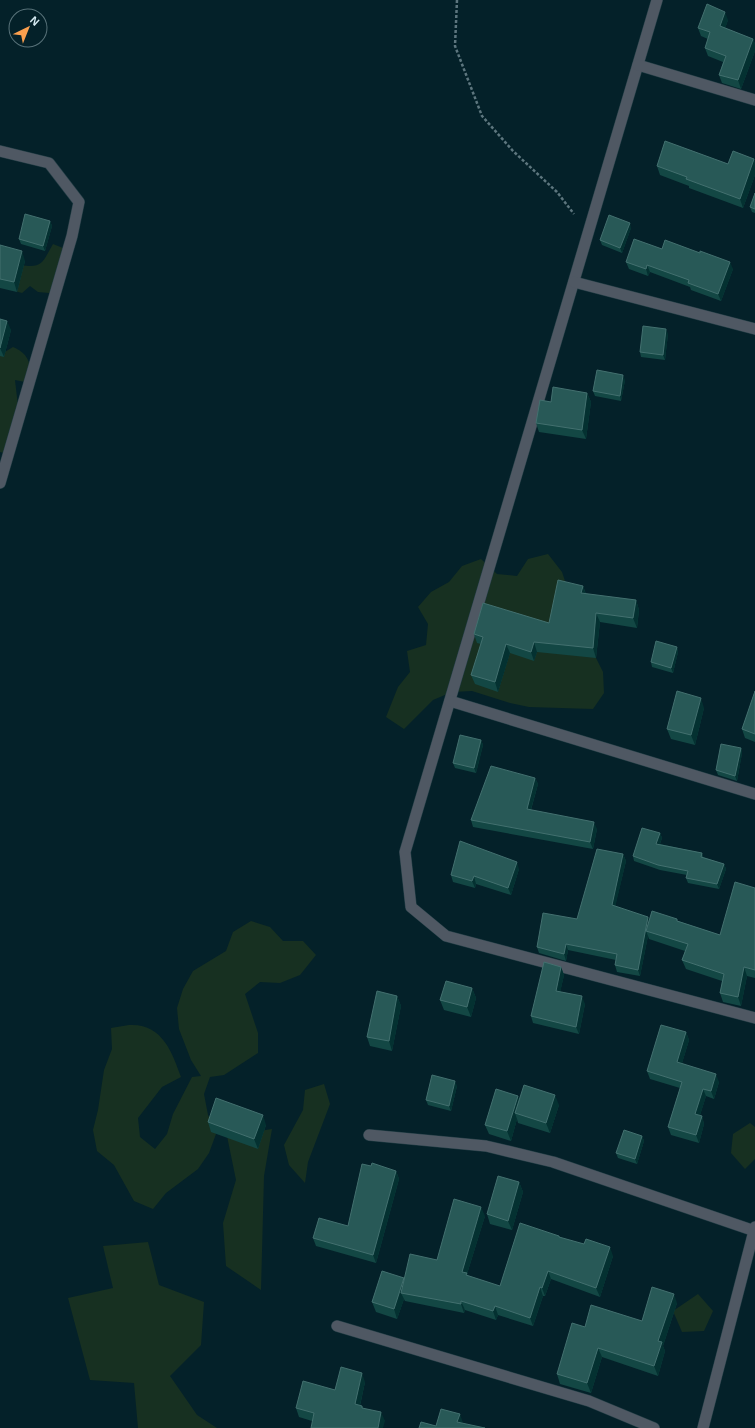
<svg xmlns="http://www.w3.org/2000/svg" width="755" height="1428" font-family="Arial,sans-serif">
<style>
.green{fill:#173021}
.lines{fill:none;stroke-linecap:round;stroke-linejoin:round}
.minor-casing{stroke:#223d45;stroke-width:12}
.path{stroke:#5d767e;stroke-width:2.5;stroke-dasharray:3 2;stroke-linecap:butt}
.minor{stroke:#4f5863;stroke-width:11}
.wall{fill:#134744}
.shaded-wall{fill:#043131}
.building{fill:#285957;stroke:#43706f}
</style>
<rect width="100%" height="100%" fill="#042129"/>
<!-- green -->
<g class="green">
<path d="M53,244l10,4 -5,38 -9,7 -11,-1 -8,-6 -8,7 -11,-3 10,-25c22,4 22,-4 32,-21z"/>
<path d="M13,347c13,6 16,11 18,26l-6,9 -10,-2 3,26 -10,48 -8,-2v-97z"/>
<polygon points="548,554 562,572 569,593 593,652 603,672 604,693 593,709 529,707 510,703 472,691 452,692 433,700 404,729 386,717 398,687 410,672 407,651 426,645 428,624 418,607 431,592 449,582 462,566 481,559 497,574 517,576 528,559"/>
<path d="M251,921l19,6 13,14h20l13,14 -16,20 -20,8 -20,-1 -15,12 13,39v20l-34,22 -14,2 -6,17 4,21 8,19 -7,19 -11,16 -32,24 -13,16 -19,-8 -20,-36 -17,-14 -4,-21 5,-20 6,-40 8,-21 -1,-21c6,-1 12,-2 18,-3 33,-2 43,27 52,52l-19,10 -24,31 2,19 15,12 12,-15 6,-20 19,-37 9,-1 -10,-16 -12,-31 -2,-21 6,-19 10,-18 33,-20 7,-19z"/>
<polygon points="324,1084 330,1104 308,1162 305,1183 289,1165 284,1145 303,1110 305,1090"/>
<polygon points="750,1123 755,1127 755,1159 745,1169 731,1153 733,1134"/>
<polygon points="272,1129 264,1176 261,1290 226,1266 223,1223 236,1180 227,1136"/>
<polygon points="148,1242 159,1285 204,1302 201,1345 170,1376 197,1415 217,1428 138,1428 134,1383 90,1380 68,1298 113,1288 103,1246"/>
<polygon points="698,1294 713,1311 704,1331 682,1332 673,1311"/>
</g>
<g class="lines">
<defs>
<g id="minor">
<polyline points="657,0 405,852 411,907 446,936 755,1018"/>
<polyline points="638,65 755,100"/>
<polyline points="0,151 49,163 79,202 72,236 0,483"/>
<polyline points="574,282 755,329"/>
<polyline points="450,701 755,794"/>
<polyline points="369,1135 486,1146 553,1162 755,1231"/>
<polyline points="337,1326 589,1401 654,1428"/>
<polyline points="703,1428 755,1227"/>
</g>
</defs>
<!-- minor casing -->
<use href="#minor" class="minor-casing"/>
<!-- path -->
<polyline class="path" points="457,0 455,46 482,116 513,151 557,192 574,214"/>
<!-- minor -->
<use href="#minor" class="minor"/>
</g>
<!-- wall -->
<g class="wall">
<polygon points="728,20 725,28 753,39 755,44 755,51 741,89 722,83 719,75 723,62 708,56 705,48 708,39 701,36 698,28"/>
<polygon points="755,161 755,175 743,208 689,188 689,186 660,175 657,166 728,164"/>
<polygon points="755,193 755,213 752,212 750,207"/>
<polygon points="50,221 52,226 45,251 21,244 19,239"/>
<polygon points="631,228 622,253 602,245 600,240"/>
<polygon points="0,245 25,261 17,292 0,288"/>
<polygon points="662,249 733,269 721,301 691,290 690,287 650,272 648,276 629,269 626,262"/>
<polygon points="0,319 11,330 4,357 0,356"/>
<polygon points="668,334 665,360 641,357 640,352"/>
<polygon points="625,380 621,401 595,396 593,391"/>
<polygon points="587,393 591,402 586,439 539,432 536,423 551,402"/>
<polygon points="583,586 586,594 636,600 639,610 637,628 600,622 596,658 537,652 534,661 510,653 498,692 475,684 471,675 481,644 477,643 474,634 549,623"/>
<polygon points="677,647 678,652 673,673 652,667 651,662"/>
<polygon points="755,691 755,742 745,738 742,729"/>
<polygon points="704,708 695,745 671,739 667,729"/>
<polygon points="481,740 483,745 476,773 455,768 453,763"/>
<polygon points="741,748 742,753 737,781 718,775 716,770"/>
<polygon points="535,778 538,784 531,810 597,829 593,849 473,827 471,820"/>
<polygon points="660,833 662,838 660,844 702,853 703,857 724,864 726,869 719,889 688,883 686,878 687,875 660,870 634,861 633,856"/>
<polygon points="623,854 626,861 615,906 649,920 678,921 720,935 755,888 755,978 747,976 741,1006 723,1002 720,993 722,981 686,969 682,960 685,951 649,939 648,936 640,976 617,972 615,965 616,960 568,950 566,961 539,953 537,947 577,919"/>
<polygon points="519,869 511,895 476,884 475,888 453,882 451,875"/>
<polygon points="561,967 564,975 560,992 585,1004 579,1034 533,1023 531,1016"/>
<polygon points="472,988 476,998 471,1017 444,1010 440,1000"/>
<polygon points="397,996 401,1006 392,1051 370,1046 367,1037"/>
<polygon points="686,1032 689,1040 682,1063 719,1082 714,1099 706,1096 700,1115 702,1116 704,1124 699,1143 671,1135 668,1127 680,1088 650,1079 647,1071"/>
<polygon points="457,1086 451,1111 428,1105 426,1100"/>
<polygon points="519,1100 559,1105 550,1133 518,1123 517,1119 511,1141 489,1134 485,1125"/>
<polygon points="208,1122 266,1125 258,1149 211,1132"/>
<polygon points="642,1136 644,1141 637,1164 618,1158 616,1153"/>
<polygon points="396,1171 399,1179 376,1263 316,1246 313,1238 348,1226"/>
<polygon points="519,1182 523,1192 512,1230 490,1224 487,1214"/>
<polygon points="485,1216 467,1274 468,1276 500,1286 559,1236 560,1237 613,1256 600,1297 551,1279 545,1296 543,1296 533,1326 498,1315 496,1320 465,1310 464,1313 405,1301 404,1299 397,1319 376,1312 372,1302 404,1280 437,1260"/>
<polygon points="677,1303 663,1346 665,1351 658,1376 602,1357 591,1393 560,1384 557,1374 585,1327 642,1321"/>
<polygon points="365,1382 360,1406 362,1406 363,1408 385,1421 312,1421 299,1417 296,1408 335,1390"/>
</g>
<!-- shaded-wall -->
<g class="shaded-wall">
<polygon points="725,12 728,20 723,35 720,26"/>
<polygon points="753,39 755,44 755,51 741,89 738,80"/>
<polygon points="754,159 755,161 755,175 743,208 740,199"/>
<polygon points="50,221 52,226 45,251 43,246"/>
<polygon points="630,223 631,228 622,253 620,248"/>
<polygon points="22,251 25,261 17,292 14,282"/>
<polygon points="730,262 733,269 721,301 718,294"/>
<polygon points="647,265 650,272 648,276 646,269"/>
<polygon points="7,321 11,330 4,357 0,348"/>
<polygon points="666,329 668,334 665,360 663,355"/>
<polygon points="623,375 625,380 621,401 620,396"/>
<polygon points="587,393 591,402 586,439 582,430"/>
<polygon points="583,586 586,595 581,593"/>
<polygon points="636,600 639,610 637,628 633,618"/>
<polygon points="596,613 600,622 596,658 593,648"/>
<polygon points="534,642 537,652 534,661 531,652"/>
<polygon points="506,644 510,653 498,692 495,682"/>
<polygon points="677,647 678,652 673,673 671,668"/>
<polygon points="701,698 704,708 695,745 691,735"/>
<polygon points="481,740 483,745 476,773 474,768"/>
<polygon points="741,748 742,753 737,781 735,776"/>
<polygon points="535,778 538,784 529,816 527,809"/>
<polygon points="594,822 597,829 593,849 590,842"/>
<polygon points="660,833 662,838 658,849 656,844"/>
<polygon points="623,854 626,861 614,912 612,905"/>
<polygon points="517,862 519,869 511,895 508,888"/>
<polygon points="724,864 726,869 719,889 717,884"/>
<polygon points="474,876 476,884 475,888 472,881"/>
<polygon points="648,917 650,923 646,931 648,936 640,976 638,970"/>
<polygon points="566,944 568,950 566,961 564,954"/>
<polygon points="561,967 564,975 559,998 556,991"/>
<polygon points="744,967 747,976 741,1006 738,997"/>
<polygon points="472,988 476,998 471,1017 467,1007"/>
<polygon points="397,996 401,1006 392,1051 389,1041"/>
<polygon points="582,996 585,1004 579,1034 576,1027"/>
<polygon points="686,1032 689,1040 680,1070 677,1062"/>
<polygon points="716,1074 719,1082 714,1099 711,1091"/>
<polygon points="455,1081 457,1086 451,1111 449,1106"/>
<polygon points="703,1089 706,1096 698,1122 695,1114"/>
<polygon points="555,1095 559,1105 550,1133 546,1123"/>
<polygon points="518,1096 521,1105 515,1113 517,1119 511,1141 507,1131"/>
<polygon points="263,1115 266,1125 258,1149 254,1139"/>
<polygon points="702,1116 704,1124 699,1143 696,1135"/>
<polygon points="642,1136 644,1141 637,1164 635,1159"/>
<polygon points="396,1171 399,1179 376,1263 373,1255"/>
<polygon points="519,1182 523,1192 512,1230 508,1221"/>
<polygon points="481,1207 485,1216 467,1274 470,1282 462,1272"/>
<polygon points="610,1247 613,1256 600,1297 596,1288"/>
<polygon points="548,1271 551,1279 545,1296 542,1288"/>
<polygon points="404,1278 407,1288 401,1293 404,1299 397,1319 394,1309"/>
<polygon points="540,1287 543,1296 533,1326 530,1318"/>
<polygon points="674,1294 677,1303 663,1346 665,1351 658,1376 654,1366 658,1341"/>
<polygon points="461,1301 465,1310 464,1313 461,1304"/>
<polygon points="495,1306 498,1315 496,1320 493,1311"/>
<polygon points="598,1348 602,1357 591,1393 587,1383"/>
<polygon points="362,1373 365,1382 358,1414 355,1404"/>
<polygon points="381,1412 385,1421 383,1428 378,1428"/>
<polygon points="460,1414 463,1423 457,1422"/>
</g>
<!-- building -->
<g class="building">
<polygon points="707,4 725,12 720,26 753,39 738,80 719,75 726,56 705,48 710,32 698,28"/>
<polygon points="665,141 728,164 733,151 754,159 740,199 686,179 687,177 657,166"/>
<polygon points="755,193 755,209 750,207"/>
<polygon points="25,214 50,221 43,246 19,239"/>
<polygon points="609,215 630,223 620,248 600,240"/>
<polygon points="634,239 662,249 665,240 700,253 700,251 730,262 718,294 688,283 689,280 647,265 646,269 626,262"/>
<polygon points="0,245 22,251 14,282 0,279"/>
<polygon points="0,319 7,321 0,348"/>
<polygon points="643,326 666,329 663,355 640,352"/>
<polygon points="597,370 623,375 620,396 593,391"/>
<polygon points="553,387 587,393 582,430 536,423 540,400 551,402"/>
<polygon points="558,580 583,586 581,593 636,600 633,618 596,613 593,648 534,642 531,652 506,644 495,682 471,675 483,637 474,634 483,603 549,623"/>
<polygon points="656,641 677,647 671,668 651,662"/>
<polygon points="677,691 701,698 691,735 667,729"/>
<polygon points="755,691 755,734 742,729"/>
<polygon points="460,735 481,740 474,768 453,763"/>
<polygon points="721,744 741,748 735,776 716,770"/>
<polygon points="491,766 535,778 527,809 594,822 590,842 471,820"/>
<polygon points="642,828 660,833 656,844 702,853 701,857 724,864 717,884 686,878 688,871 658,865 633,856"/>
<polygon points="460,841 517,862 508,888 474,876 472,881 451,875"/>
<polygon points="597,849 623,854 612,905 648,917 638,970 615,965 617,954 566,944 564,954 537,947 543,913 577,919"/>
<polygon points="735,882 755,888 755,970 744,967 738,997 720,993 724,974 682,960 688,944 646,931 652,911 677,919 677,921 720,935"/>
<polygon points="544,962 561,967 556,991 582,996 576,1027 531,1016"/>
<polygon points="446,981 472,988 467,1007 440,1000"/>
<polygon points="377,991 397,996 389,1041 367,1037"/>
<polygon points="661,1025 686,1032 677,1062 716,1074 711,1091 703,1089 695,1114 702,1116 696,1135 668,1127 682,1082 647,1071"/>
<polygon points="432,1075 455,1081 449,1106 426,1100"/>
<polygon points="524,1085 555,1095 546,1123 515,1113"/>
<polygon points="496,1089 518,1096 507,1131 485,1125"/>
<polygon points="216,1098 263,1115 254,1139 208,1122"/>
<polygon points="624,1130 642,1136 635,1159 616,1153"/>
<polygon points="372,1163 396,1171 373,1255 313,1238 319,1218 348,1226 362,1164 371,1166"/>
<polygon points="498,1176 519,1182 508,1221 487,1214"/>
<polygon points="454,1199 481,1207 462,1272 467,1273 466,1275 500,1286 520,1223 559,1236 559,1237 584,1244 586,1239 610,1247 596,1288 548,1271 542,1288 540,1287 530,1318 495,1306 493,1311 461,1301 461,1304 401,1293 410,1254 437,1260"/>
<polygon points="382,1271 404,1278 394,1309 372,1302"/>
<polygon points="652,1287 674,1294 658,1341 662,1342 654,1366 598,1348 587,1383 557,1374 572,1323 585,1327 591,1305 642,1321"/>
<polygon points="341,1367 362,1373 355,1404 362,1406 362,1408 381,1412 378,1428 311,1428 314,1413 296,1408 303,1381 335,1390"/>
<polygon points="441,1409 460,1414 457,1422 485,1428 419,1428 421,1422 436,1426"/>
</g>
<!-- north arrow -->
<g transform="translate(28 28) rotate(43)"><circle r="19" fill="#042129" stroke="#587279"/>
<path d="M0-3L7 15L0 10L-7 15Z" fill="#fa9f4e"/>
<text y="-6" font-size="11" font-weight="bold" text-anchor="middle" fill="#d7ebf2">N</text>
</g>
</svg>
